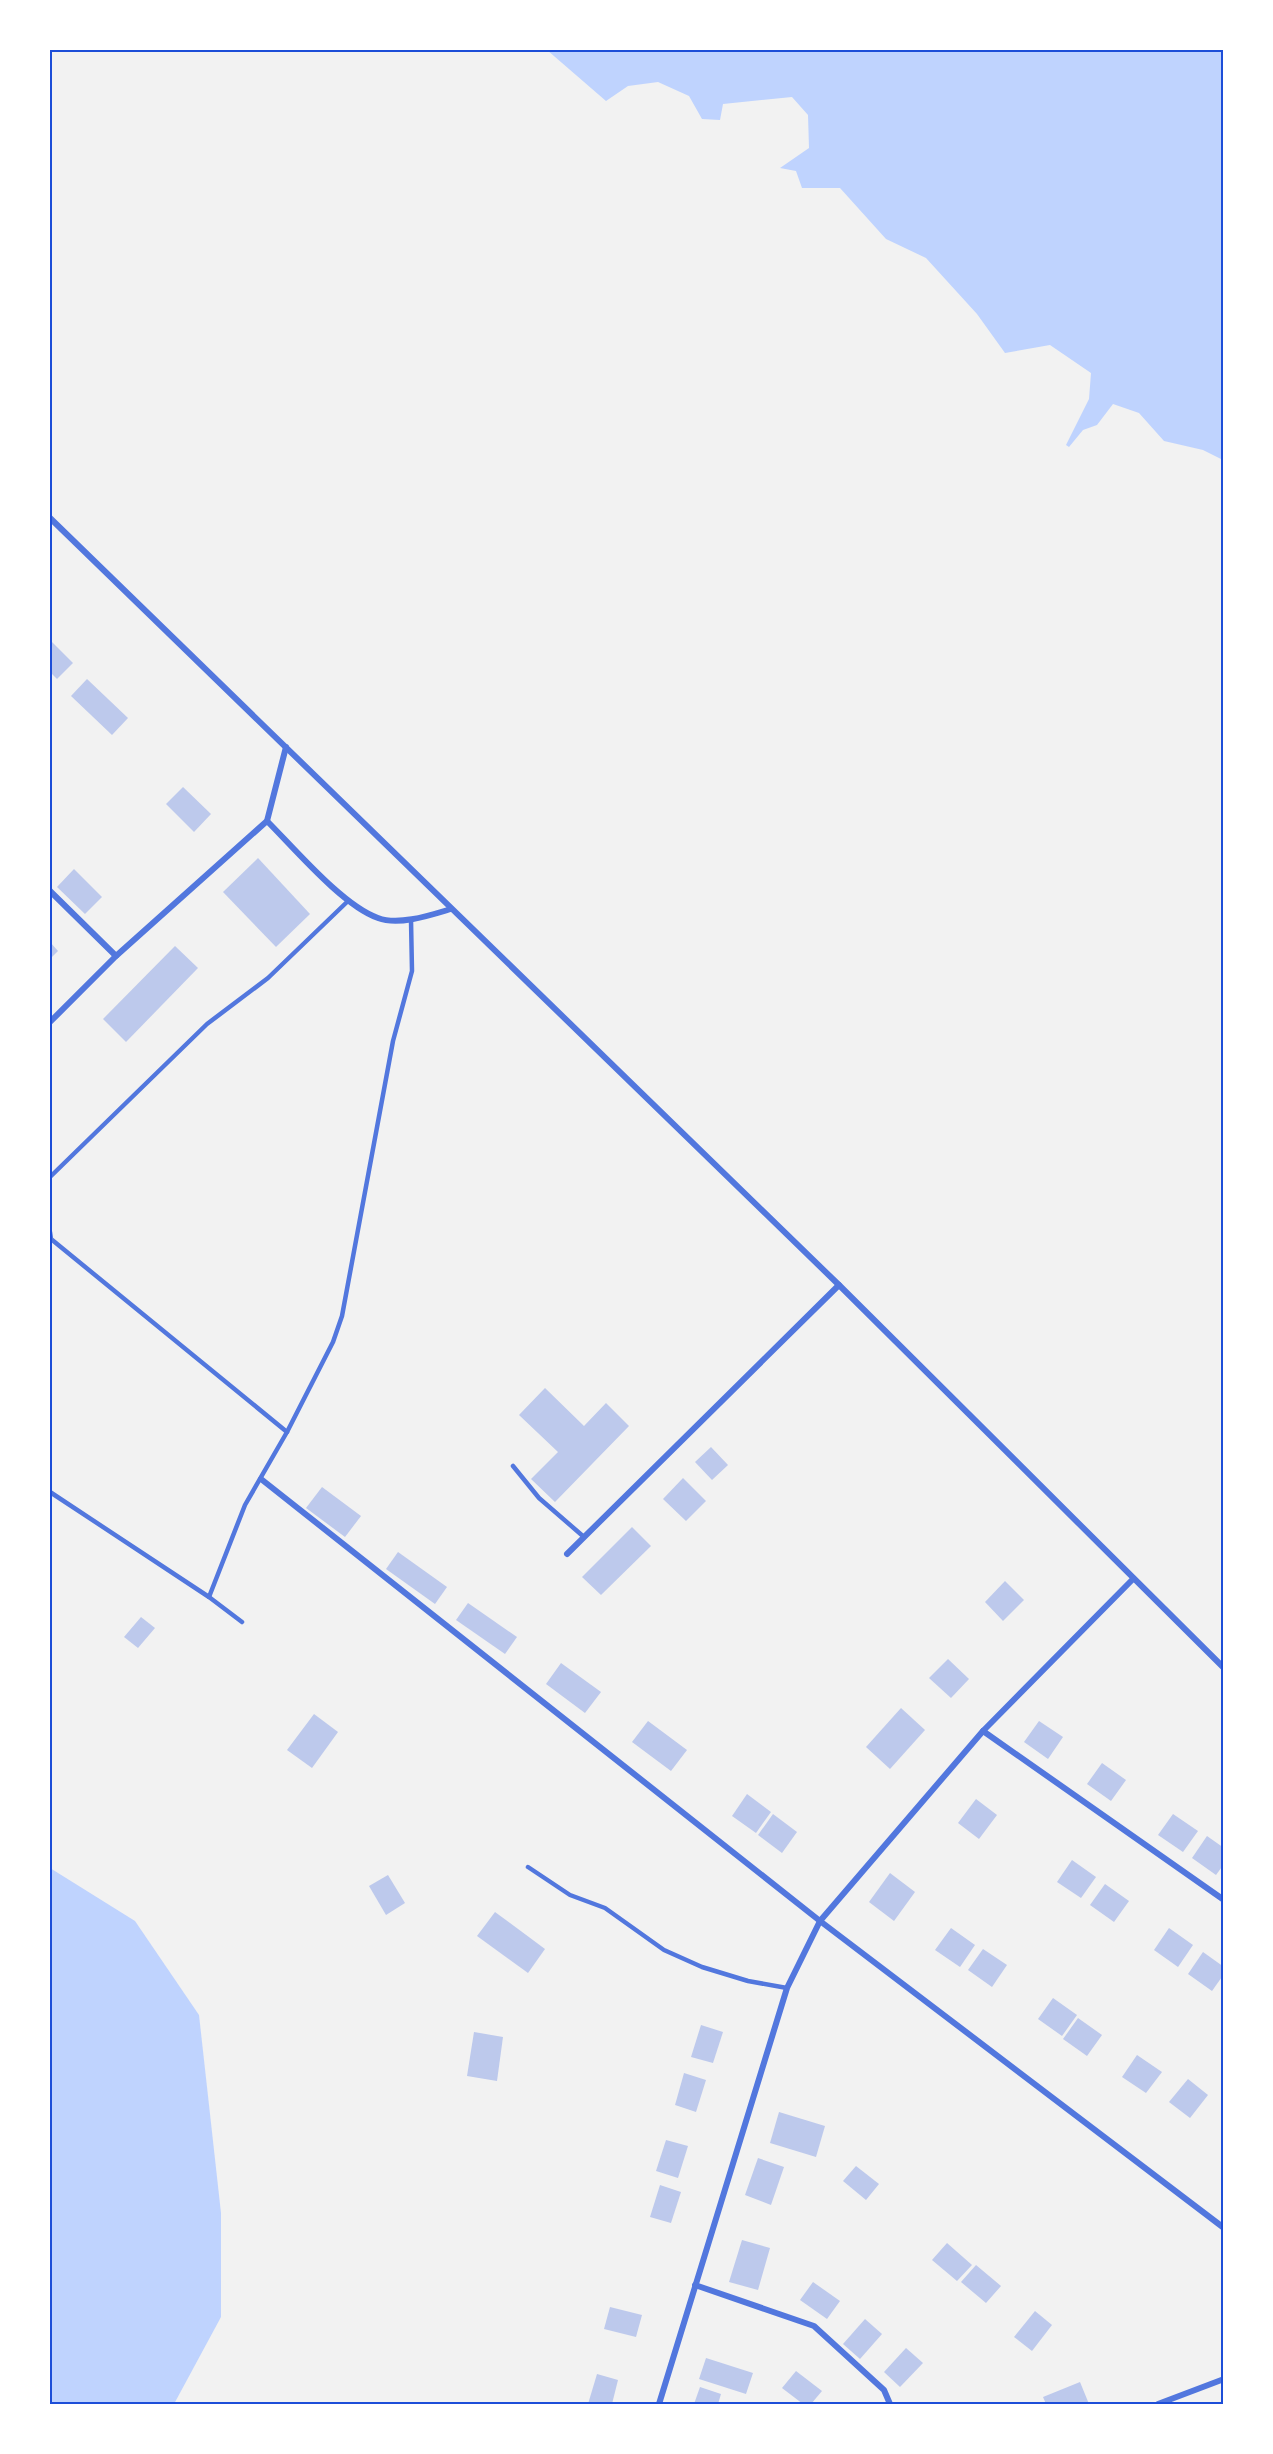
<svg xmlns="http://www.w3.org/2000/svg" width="1273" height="2454" font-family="'Source Sans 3',sans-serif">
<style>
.water{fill:#bfd3fe}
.building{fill:#bdc9ec}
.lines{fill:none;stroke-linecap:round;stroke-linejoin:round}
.service{stroke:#5277de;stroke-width:4.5}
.minor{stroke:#5277de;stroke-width:6}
.neatline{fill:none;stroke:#1d4ed8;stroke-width:2}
</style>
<rect width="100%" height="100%" fill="#f2f2f2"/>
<!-- water -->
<g class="water">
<polygon points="547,50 1223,50 1223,460 1203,450 1164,441 1139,413 1113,404 1097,425 1083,430 1069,447 1066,445 1089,399 1091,373 1050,345 1005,353 977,314 926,258 886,239 840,188 802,188 796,171 780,168 809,148 808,115 792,97 723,104 720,120 702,119 689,96 658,82 628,86 606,101"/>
<polygon points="50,1868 135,1921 199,2015 221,2213 221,2317 174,2404 50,2404"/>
</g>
<!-- building -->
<g class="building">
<polygon points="50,640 73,663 57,679 50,672"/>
<polygon points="87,679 128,718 112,735 71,696"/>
<polygon points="183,787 211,814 194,832 166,804"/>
<polygon points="258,858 310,914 276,947 223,892"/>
<polygon points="74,869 102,897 85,914 57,887"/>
<polygon points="50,942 58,951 50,959"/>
<polygon points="175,946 198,968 126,1042 103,1019"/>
<polygon points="545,1388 584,1426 606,1403 629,1426 555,1502 531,1479 558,1452 519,1415"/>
<polygon points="711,1447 728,1465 712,1480 695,1462"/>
<polygon points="683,1478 706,1501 686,1521 663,1499"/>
<polygon points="322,1487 361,1516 345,1537 306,1508"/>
<polygon points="632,1527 651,1546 601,1595 582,1577"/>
<polygon points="398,1552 447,1587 435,1604 386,1569"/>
<polygon points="1005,1581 1024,1600 1003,1621 985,1602"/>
<polygon points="468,1603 517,1637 505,1654 456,1620"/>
<polygon points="141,1617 155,1628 138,1648 124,1637"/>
<polygon points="948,1659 969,1679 951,1698 929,1678"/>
<polygon points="561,1663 601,1692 585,1713 546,1684"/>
<polygon points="901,1708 925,1730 890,1769 866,1747"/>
<polygon points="314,1714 338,1732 312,1768 287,1750"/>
<polygon points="648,1721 687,1750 671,1771 632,1742"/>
<polygon points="1039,1721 1063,1737 1048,1759 1024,1742"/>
<polygon points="1102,1763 1126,1780 1111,1801 1087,1784"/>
<polygon points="747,1794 771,1812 756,1833 732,1816"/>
<polygon points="976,1799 997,1815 979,1839 958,1823"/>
<polygon points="773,1814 797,1832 782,1853 758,1835"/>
<polygon points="1173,1814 1198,1831 1183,1852 1158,1835"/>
<polygon points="1207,1836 1224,1848 1224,1864 1216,1875 1192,1858"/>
<polygon points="1072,1860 1096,1877 1081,1898 1057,1882"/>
<polygon points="890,1873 915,1892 894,1921 869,1902"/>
<polygon points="388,1875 405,1903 386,1915 369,1886"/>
<polygon points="1105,1884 1129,1901 1114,1922 1090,1905"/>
<polygon points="495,1912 545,1949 528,1973 477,1936"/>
<polygon points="951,1928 975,1945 960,1967 935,1950"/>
<polygon points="1169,1928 1193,1945 1178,1967 1154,1950"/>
<polygon points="983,1949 1007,1965 992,1987 968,1970"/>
<polygon points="1203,1952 1224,1967 1224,1974 1212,1991 1188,1974"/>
<polygon points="1053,1998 1077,2015 1062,2036 1038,2019"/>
<polygon points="1078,2018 1102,2035 1087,2056 1063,2039"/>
<polygon points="701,2025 723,2032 713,2063 691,2057"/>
<polygon points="474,2032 503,2037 497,2081 467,2076"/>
<polygon points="1137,2055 1162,2072 1146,2093 1122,2077"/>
<polygon points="684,2073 706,2080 696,2112 675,2105"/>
<polygon points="1188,2079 1208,2095 1190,2118 1169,2102"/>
<polygon points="779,2112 825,2126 816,2157 770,2143"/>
<polygon points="666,2140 688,2146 678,2178 656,2171"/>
<polygon points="758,2158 784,2167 771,2205 745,2195"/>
<polygon points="856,2166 879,2184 866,2200 843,2181"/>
<polygon points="660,2185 681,2192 671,2223 650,2217"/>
<polygon points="742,2240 770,2248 758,2290 729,2282"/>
<polygon points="947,2243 972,2265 957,2281 932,2260"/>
<polygon points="976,2265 1001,2286 986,2303 961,2282"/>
<polygon points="813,2282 840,2301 827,2319 800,2300"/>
<polygon points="610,2307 642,2315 636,2337 604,2329"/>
<polygon points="1035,2311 1052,2325 1032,2351 1014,2337"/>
<polygon points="865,2319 882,2334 860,2359 843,2344"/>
<polygon points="906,2348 923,2363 900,2387 884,2372"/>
<polygon points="706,2358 753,2373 746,2394 699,2379"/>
<polygon points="796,2371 822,2391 811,2404 803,2404 782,2388"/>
<polygon points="597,2374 618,2380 612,2404 588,2404"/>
<polygon points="1080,2382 1089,2404 1046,2404 1043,2397"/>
<polygon points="700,2387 721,2394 718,2404 694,2404"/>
</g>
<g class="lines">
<!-- service -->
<g class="service">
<polyline points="50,1177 207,1024 268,978 348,901"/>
<polyline points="50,1232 51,1239 287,1432"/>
<polyline points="513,1466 539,1498 584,1537"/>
<polyline points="50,1492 209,1597 242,1622"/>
<polyline points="209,1597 245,1505 287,1432 333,1342 342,1316 393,1041 412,971 411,920"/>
<polyline points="528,1867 570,1895 605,1908 664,1950 702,1967 748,1981 787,1988"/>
</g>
<!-- minor -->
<g class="minor">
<polyline points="50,518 839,1285 1224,1668"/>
<path d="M267,821c28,28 76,85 111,97 21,8 53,-3 73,-9"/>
<polyline points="50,891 116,956"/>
<polyline points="50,1022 116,956 267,821 286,747"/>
<polyline points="261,1479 820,1921 1224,2228"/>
<polyline points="567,1554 839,1285"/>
<polyline points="983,1731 1224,1900"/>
<polyline points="695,2285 814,2326 884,2390 890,2404"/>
<polyline points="659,2404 787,1988 820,1921 983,1731 1133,1579"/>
<polyline points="1158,2404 1224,2379"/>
</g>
</g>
<!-- border -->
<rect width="1273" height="2454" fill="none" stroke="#ffffff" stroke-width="102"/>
<rect x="51" y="51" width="1171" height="2352" class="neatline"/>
</svg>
